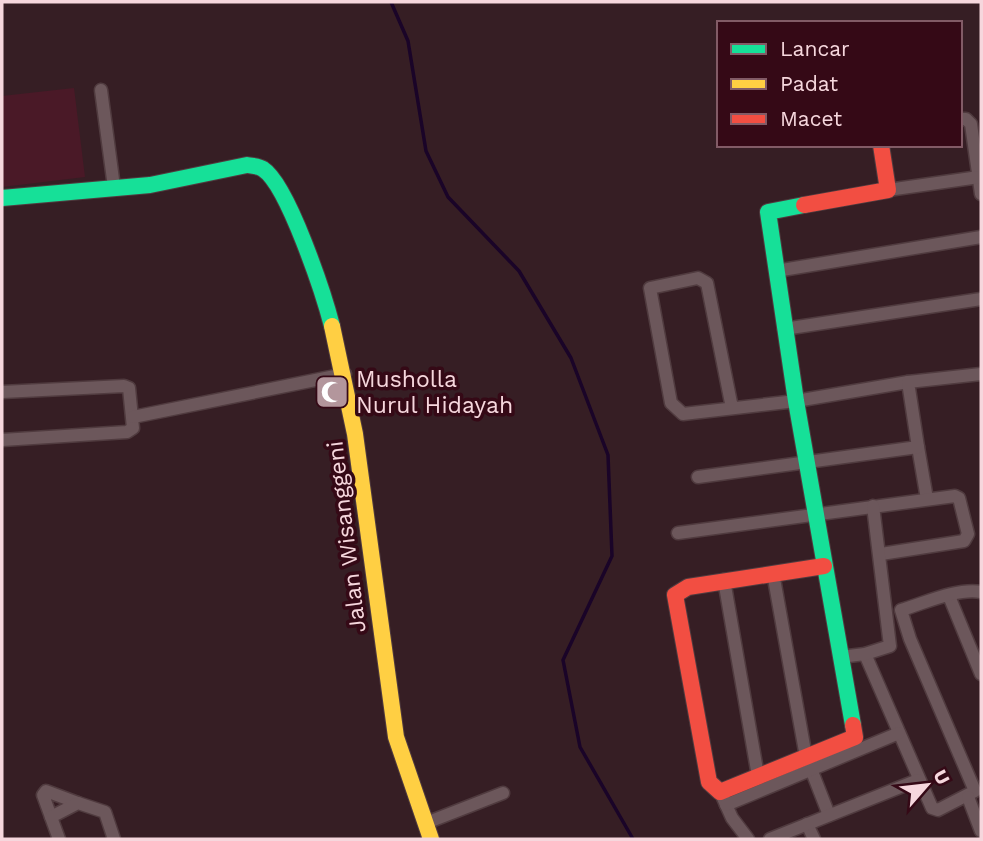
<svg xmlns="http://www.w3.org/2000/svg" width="983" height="841" font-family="'Work Sans',sans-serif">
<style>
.built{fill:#4a1927}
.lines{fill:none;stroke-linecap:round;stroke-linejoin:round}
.stream{stroke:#1a0428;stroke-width:3.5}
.street-casing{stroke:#503b3f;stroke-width:15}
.fast-casing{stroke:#503b3f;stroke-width:18}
.slow-casing{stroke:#503b3f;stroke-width:18}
.jam-casing{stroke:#503b3f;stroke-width:18}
.street{stroke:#6c575b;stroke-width:12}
.fast{stroke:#16e098;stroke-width:16}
.slow{stroke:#ffcf43;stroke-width:16}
.jam{stroke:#f24e42;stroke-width:16}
.labels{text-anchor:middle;stroke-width:7;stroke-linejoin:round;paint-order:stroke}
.poi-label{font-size:23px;fill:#f6d7dd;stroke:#350916;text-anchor:start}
.street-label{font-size:23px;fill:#f6d7dd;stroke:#350916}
</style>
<rect width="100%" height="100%" fill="#361e24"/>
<!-- built -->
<polygon class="built" points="74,88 85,177 2,187 2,96"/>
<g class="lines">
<!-- stream -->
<polyline class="stream" points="391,2 408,41 426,151 448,197 519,271 571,358 608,455 612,556 563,660 580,747 633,839"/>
<defs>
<g id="street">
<polyline points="101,90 114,187"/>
<polyline points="960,119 966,119 971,124 981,194"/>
<polyline points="888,190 979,177"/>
<polyline points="776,271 981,237"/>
<polyline points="784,329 981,299"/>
<polyline points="2,392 124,386 129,388 133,428 127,432 2,440"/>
<polyline points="732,408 707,283 698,278 650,288 671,403 683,414 796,401 908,382"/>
<polyline points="133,417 345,374"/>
<polyline points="918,447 927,499"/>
<polyline points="698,477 918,447 908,382 981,374"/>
<polyline points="678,533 955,496 959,498 968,534 964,541 881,554"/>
<polyline points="773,573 806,757"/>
<polyline points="724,580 758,776"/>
<polyline points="949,596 981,674"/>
<path d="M865,654l67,154 6,2 37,-19 -65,-152 -9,-29c24,-7 55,-22 80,-18"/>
<polyline points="840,657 865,654 890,646 873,506"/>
<polyline points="811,769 829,815"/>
<polyline points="968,797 981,831"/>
<polyline points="723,798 732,818 748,839"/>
<polyline points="726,805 899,733"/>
<polyline points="51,817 43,795 46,791 78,803"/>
<polyline points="426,823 503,793"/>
<polyline points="807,824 814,839"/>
<polyline points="59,839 51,817 78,803 105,812 114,839"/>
<polyline points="770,839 918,780"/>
</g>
<g id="fast">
<path d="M2,198l148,-13 97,-20c5,1 12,1 16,4 25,16 61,126 69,157"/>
<polyline points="804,205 768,212 796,401 853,725"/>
</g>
<polyline id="slow" points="332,326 355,434 396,737 431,839"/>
<g id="jam">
<polyline points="804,205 888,190 881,145"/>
<polyline points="824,566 688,587 675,595 709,782 720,792 855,737 853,725"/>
</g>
</defs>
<!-- street casing -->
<use href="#street" class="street-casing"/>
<!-- fast casing -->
<use href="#fast" class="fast-casing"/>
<!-- slow casing -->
<use href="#slow" class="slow-casing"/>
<!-- jam casing -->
<use href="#jam" class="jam-casing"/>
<!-- street -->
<use href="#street" class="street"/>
<!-- fast -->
<use href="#fast" class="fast"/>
<!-- slow -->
<use href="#slow" class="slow"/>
<!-- jam -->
<use href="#jam" class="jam"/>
</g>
<!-- icons -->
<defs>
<symbol id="mosque-square" viewBox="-11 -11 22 22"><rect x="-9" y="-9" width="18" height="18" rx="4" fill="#b3969c" stroke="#350916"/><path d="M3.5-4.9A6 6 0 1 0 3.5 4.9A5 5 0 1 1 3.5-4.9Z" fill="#fff"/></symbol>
</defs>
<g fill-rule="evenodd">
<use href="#mosque-square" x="313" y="373" width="38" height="38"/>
</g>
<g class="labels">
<!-- poi labels -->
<g class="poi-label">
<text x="356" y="387">Musholla<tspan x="356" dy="26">Nurul Hidayah</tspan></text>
</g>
<!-- street labels -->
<g class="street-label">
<text transform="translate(346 537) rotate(-97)" y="8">Jalan Wisanggeni</text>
</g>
</g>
<!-- border -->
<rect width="983" height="841" fill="none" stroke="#f6d7dd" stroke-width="7"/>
<!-- legend -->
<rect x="717" y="21" width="245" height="126" fill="#350916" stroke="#825b66" stroke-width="2"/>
<rect x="731" y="44" width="35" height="10" fill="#16e098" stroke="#825b66" stroke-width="2"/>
<text x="780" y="56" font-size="21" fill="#f6d7dd">Lancar</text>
<rect x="731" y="79" width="35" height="10" fill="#ffcf43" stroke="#825b66" stroke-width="2"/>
<text x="780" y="91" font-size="21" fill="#f6d7dd">Padat</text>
<rect x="731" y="114" width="35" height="10" fill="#f24e42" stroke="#825b66" stroke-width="2"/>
<text x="780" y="126" font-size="21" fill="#f6d7dd">Macet</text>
<!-- north arrow -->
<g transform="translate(927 785) rotate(62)" stroke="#350916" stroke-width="5" paint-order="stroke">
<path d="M0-5L12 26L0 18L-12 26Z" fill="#f6d7dd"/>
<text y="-10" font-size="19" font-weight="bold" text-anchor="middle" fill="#f6d7dd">U</text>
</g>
</svg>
